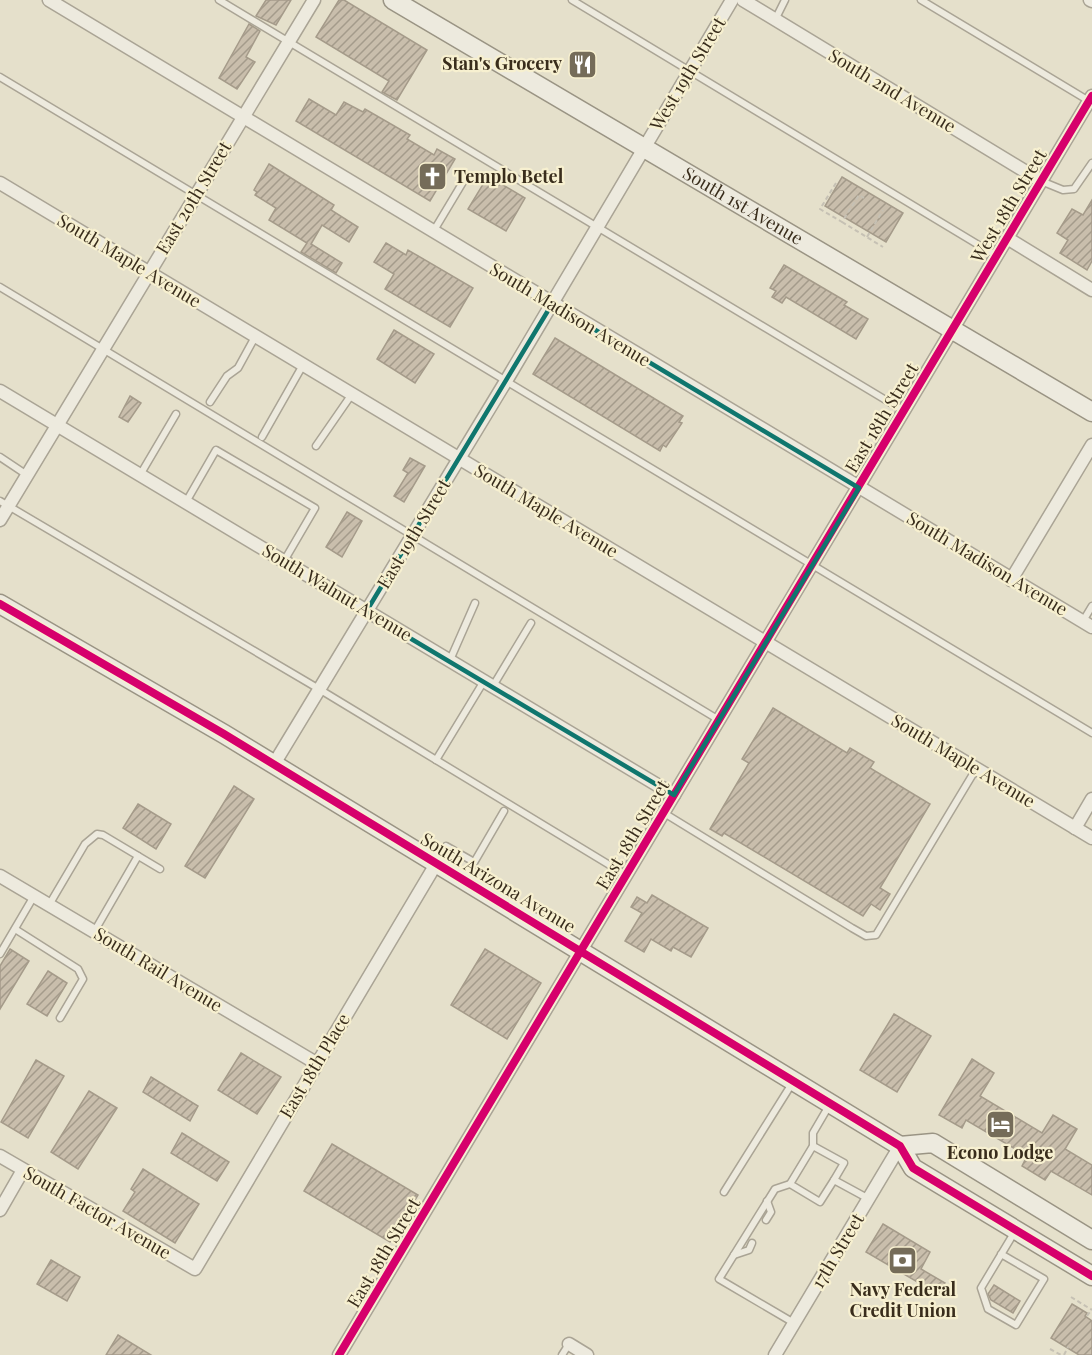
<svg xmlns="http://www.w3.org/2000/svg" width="1092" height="1355" font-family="'Playfair Display',serif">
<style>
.building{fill:url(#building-hatch);stroke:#a59b8a;stroke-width:1.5}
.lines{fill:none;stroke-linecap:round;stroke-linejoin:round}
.lane-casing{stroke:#aaa495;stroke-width:9}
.street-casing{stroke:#aaa495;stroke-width:15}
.secondary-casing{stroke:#9a9484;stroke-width:21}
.path{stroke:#c6c1b4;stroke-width:2;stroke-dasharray:4.5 3;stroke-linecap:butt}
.lane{stroke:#edeade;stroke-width:6}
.street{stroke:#edeade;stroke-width:12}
.secondary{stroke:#edeade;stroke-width:18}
.cycleway-casing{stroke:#f7f0d0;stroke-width:11}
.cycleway{stroke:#d6006c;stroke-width:8}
.marked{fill:none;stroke:#0f766e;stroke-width:4.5;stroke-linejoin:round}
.labels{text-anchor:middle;stroke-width:4.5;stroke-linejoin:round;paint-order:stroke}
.poi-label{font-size:18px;font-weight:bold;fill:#392d1c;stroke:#f7f0d0}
.street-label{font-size:18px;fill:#392d1c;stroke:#f7f0d0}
</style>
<defs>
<pattern id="building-hatch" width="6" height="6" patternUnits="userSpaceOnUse" patternTransform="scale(1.5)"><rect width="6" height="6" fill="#c9beac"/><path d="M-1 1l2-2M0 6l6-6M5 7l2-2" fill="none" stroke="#a49b8b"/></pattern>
</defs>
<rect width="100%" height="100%" fill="#e5e0cb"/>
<!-- building -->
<g class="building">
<polygon points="266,0 291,0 276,25 256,16"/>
<polygon points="339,0 344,0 427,50 397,100 382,92 389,81 316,37"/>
<polygon points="249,24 260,31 246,57 255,62 237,89 219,78"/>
<polygon points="309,99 336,115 344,102 363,112 365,109 410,135 407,139 434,155 437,149 455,159 430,201 296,121"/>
<polygon points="269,164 334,205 331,210 358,227 349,242 322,225 311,244 342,263 336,273 301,252 307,243 269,220 276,208 255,195 257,192 254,190"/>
<polygon points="488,176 525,198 506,231 468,209"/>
<polygon points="842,177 903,213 886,242 825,206"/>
<polygon points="1092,200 1092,261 1087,270 1060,253 1068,240 1057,233 1072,209 1083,215"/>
<polygon points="386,243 406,255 408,250 473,288 450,327 385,289 394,274 374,262"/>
<polygon points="784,265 847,302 844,305 868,319 856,339 786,297 782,303 772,297 776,291 770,288"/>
<polygon points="394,330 434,354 415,383 377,359"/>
<polygon points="555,338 683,416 679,422 682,423 666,447 663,445 660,451 533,374"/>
<polygon points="130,396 141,403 128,422 119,417"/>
<polygon points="410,458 425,466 404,502 394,496 408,473 403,470"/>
<polygon points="347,512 362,521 342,557 326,547"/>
<polygon points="773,708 847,753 850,748 874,762 870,768 930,804 880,888 890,894 880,910 871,904 863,916 724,833 722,836 710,829 749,763 742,759"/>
<polygon points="234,786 254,799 205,878 185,866"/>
<polygon points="138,804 171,824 156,849 123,828"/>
<polygon points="652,895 708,928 691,957 673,947 671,951 651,939 644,952 625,941 642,913 631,907 637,897 647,903"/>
<polygon points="10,949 29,961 0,1009 0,966"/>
<polygon points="485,949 541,983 507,1039 451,1005"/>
<polygon points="48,971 67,983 47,1016 27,1004"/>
<polygon points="894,1014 931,1036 897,1092 860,1070"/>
<polygon points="241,1053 281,1077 257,1114 218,1090"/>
<polygon points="972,1059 994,1073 980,1096 1042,1133 1053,1115 1077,1129 1065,1149 1092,1165 1092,1195 1051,1171 1045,1180 1022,1166 1027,1156 966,1120 962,1128 939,1115"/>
<polygon points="36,1060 64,1076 28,1138 1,1122"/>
<polygon points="151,1077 198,1106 190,1121 143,1092"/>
<polygon points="89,1091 117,1108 78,1169 51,1152"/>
<polygon points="182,1133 229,1162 217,1181 171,1153"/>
<polygon points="332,1144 418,1195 390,1242 304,1191"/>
<polygon points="143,1169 199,1204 175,1243 123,1211 135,1192 131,1189"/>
<polygon points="883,1224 930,1252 921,1269 945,1283 938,1294 866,1252"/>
<polygon points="51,1260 80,1277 67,1301 37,1284"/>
<polygon points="994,1285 1020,1301 1013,1313 991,1300 988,1294"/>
<polygon points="1072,1304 1087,1313 1085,1316 1092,1321 1092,1355 1079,1355 1051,1338"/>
<polygon points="118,1335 151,1355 106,1355"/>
</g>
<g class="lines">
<defs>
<g id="lane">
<polyline points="219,0 904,411"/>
<polyline points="572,0 997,256"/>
<polyline points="921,0 1089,101"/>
<polyline points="775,20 785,0"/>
<polyline points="0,77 1092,733"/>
<polyline points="1041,181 1063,190 1074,189 1092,163"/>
<polyline points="433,232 466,177"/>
<polyline points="0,287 719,720"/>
<polyline points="210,402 227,376 238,368 255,337"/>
<polyline points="262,437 303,365"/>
<polyline points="316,446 352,394"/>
<polyline points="0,457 27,475"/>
<polyline points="140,475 176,414"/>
<polyline points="0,501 319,689 626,875"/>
<polyline points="186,502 216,450 315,508 284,561"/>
<polyline points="1083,621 1092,606"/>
<polyline points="450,660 475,603"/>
<polyline points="493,686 531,623"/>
<polyline points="436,760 484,681"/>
<polyline points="664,813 852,928 866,936 876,935 976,769"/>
<polyline points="437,862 446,846 474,862"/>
<polyline points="465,878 504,811"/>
<polyline points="49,905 85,844 97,834 103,835 160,869"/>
<polyline points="15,929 78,969 83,979 60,1018"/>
<polyline points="94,932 138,856"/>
<polyline points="0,954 34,896"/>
<polyline points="830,1104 813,1133 813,1146 790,1184 820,1202 834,1180 869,1199"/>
<polyline points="813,1146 844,1163 834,1180"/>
<polyline points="790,1184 775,1189 719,1279 794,1323"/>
<polyline points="724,1192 793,1082"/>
<polyline points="766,1220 771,1212 767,1201"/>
<polyline points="1001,1254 1044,1279 1016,1325 988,1309 981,1288 1014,1233"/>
<polyline points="734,1255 749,1250 752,1243"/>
<polyline points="562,1355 569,1344"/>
</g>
<g id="street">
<polyline points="49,0 1092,627"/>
<polyline points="743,0 1041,181"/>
<polyline points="1090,0 1092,1"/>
<polyline points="0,183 1092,838"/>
<polyline points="1007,238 1092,290"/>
<polyline points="0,391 674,795"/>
<polyline points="0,520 314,0"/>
<polyline points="1011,580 1092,445"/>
<polyline points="274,764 506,381 732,0"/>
<polyline points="1075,828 1092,799"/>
<polyline points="0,876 316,1063"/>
<polyline points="0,1156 195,1269 436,864"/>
<polyline points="0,1210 23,1170"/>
<polyline points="569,1344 587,1355"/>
<polyline points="339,1355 1092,96"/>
<polyline points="775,1355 900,1146"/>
</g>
<g id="secondary">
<path id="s1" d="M393,0l699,412"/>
<polyline points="0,604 224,734 900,1146 913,1168 1092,1276"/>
<polyline points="900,1146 933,1143 1092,1240"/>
</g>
</defs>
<!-- lane casing -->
<use href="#lane" class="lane-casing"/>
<!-- street casing -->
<use href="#street" class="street-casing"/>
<!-- secondary casing -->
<use href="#secondary" class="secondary-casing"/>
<!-- path -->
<g class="path">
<polyline points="836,183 820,209 842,222 859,195 864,198"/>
<polyline points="842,222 883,247"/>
<polyline points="867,237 883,210"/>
<polyline points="1071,1297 1092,1310"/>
<polyline points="1087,1316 1092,1309"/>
<polyline points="1050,1349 1061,1355"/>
<polyline points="1064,1355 1068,1347"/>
</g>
<!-- lane -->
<use href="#lane" class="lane"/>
<!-- street -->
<use href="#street" class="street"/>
<!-- secondary -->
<use href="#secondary" class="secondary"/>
<defs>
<g id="cycleway">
<polyline points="0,604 224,734 900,1146 913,1168 1092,1276"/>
<polyline points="339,1355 1092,96"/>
</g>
</defs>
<!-- cycleway casing -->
<use href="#cycleway" class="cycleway-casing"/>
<!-- cycleway -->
<use href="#cycleway" class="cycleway"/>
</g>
<!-- marked area -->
<path class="marked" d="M552,304l307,184 -185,307 -308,-183z"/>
<!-- icons -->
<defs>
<symbol id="restaurant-square" viewBox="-11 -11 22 22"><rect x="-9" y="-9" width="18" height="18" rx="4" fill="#756c59" stroke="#f7f0d0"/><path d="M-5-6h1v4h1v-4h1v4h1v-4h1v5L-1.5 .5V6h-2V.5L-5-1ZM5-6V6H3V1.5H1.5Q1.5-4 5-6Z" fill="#fff"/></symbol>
<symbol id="church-square" viewBox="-11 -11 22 22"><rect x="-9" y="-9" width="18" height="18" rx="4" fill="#756c59" stroke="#f7f0d0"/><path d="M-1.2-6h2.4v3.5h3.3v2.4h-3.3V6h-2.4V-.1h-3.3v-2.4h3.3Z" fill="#fff"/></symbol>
<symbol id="hotel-square" viewBox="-11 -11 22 22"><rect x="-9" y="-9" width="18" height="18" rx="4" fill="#756c59" stroke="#f7f0d0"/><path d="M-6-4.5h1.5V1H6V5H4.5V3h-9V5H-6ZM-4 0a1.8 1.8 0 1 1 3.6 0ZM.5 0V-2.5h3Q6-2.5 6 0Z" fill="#fff"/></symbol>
<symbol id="bank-square" viewBox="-11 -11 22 22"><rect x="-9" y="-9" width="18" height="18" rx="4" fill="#756c59" stroke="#f7f0d0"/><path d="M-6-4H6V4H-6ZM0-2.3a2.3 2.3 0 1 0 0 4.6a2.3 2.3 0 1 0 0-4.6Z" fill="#fff"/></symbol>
</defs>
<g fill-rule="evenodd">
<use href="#restaurant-square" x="566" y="48" width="33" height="33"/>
<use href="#church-square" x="416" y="160" width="33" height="33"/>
<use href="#hotel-square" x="984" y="1108" width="33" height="33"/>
<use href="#bank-square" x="886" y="1244" width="33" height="33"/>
</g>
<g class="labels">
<!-- poi labels -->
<g class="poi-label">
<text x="562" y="70" text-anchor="end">Stan's Grocery</text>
<text x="454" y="183" text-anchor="start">Templo Betel</text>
<text x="1000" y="1159">Econo Lodge</text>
<text x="903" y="1296">Navy Federal<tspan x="903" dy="21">Credit Union</tspan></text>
</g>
<!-- street labels -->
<g class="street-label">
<text transform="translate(688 74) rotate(-59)" y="6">West 19th Street</text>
<text transform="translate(892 91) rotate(31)" y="6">South 2nd Avenue</text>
<text transform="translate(194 198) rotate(-59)" y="6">East 20th Street</text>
<text dy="6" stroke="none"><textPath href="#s1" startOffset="406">South 1st Avenue</textPath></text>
<text transform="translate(1009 206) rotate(-59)" y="6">West 18th Street</text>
<text transform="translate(129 261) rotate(31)" y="6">South Maple Avenue</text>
<text transform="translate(570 315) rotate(31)" y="6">South Madison Avenue</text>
<text transform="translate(882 418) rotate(-59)" y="6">East 18th Street</text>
<text transform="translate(546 511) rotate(31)" y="6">South Maple Avenue</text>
<text transform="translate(414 534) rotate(-59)" y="6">East 19th Street</text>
<text transform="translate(987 564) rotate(31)" y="6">South Madison Avenue</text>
<text transform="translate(337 593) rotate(31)" y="6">South Walnut Avenue</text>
<text transform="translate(963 761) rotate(31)" y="6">South Maple Avenue</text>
<text transform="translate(633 835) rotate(-59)" y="6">East 18th Street</text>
<text transform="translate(498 883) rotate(31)" y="6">South Arizona Avenue</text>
<text transform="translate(158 970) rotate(31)" y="6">South Rail Avenue</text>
<text transform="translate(315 1066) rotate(-59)" y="6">East 18th Place</text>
<text transform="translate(97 1213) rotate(30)" y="6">South Factor Avenue</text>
<text transform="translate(838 1251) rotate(-59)" y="6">17th Street</text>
<text transform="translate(384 1253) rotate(-59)" y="6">East 18th Street</text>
</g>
</g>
</svg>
